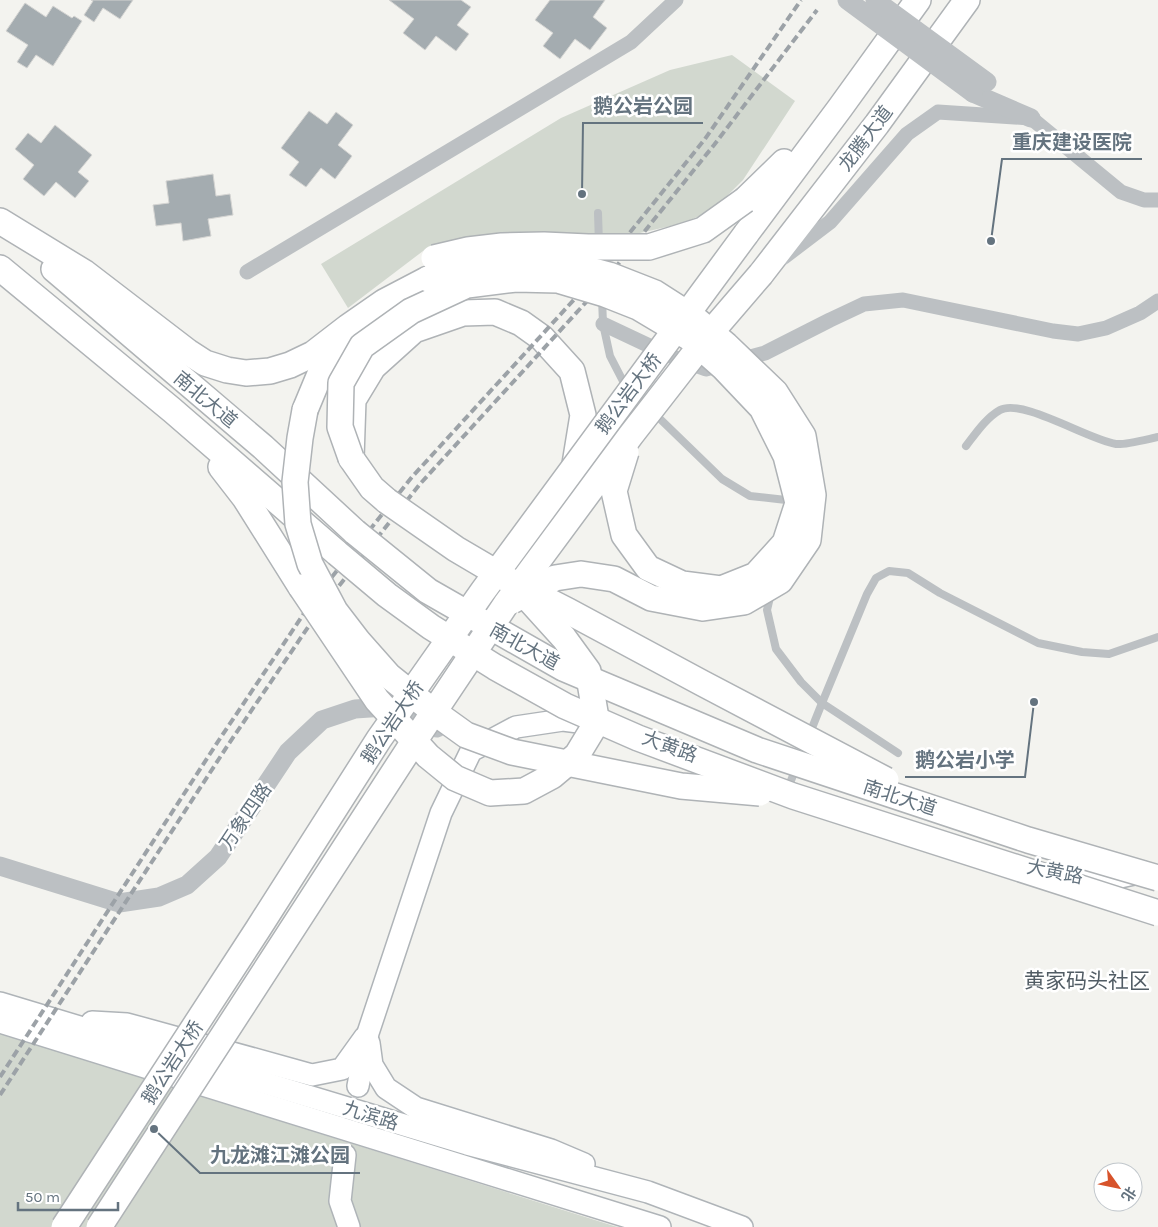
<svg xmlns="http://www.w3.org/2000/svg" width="1158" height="1227" font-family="Karla,'Noto Sans SC',sans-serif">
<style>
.green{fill:#d2d8cf}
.building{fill:#a4acb0;stroke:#d4d4d2}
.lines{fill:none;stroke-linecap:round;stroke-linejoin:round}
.secondary-casing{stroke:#afb4b8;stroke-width:24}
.trunk-casing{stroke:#afb3b6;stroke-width:28}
.service{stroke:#bcc0c3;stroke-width:8}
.minor{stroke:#bcc0c3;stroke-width:15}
.tertiary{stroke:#bcc0c3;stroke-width:19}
.secondary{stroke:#fff;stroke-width:21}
.trunk{stroke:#fff;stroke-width:25}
.rail{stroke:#9ca2a7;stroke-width:4;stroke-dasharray:8 4;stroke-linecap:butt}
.trunk-bridge-casing{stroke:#afb3b6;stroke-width:28;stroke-linecap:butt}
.tertiary-bridge{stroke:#bcc0c3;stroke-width:19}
.trunk-bridge{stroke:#fff;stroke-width:25}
.labels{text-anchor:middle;stroke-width:5;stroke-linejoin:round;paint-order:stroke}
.street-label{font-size:19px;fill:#64737f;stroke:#fff}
.quarter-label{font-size:21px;fill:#515c64;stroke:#fff}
.leader{fill:none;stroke:#64737f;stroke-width:2}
.callout-dot{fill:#64737f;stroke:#fff;stroke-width:2}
.callout-label{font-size:20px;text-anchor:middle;font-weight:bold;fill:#64737f;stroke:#fff;stroke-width:5;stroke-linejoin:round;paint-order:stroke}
</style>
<rect width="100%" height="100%" fill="#f3f3ef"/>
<!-- green -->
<g class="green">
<polygon points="732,55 795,101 743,180 714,209 684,223 631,235 505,236 427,248 348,308 321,264 561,118 670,70"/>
<polygon points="0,1033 614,1226 618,1227 0,1227"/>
</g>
<!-- building -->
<g class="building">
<polygon points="91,0 133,0 120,19 103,8 94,22 84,15 93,1"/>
<polygon points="389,0 461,0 471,7 457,25 469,34 456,51 436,36 425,50 403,33 414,19"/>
<polygon points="550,0 605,0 593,17 607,28 590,50 575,39 560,59 543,46 553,33 535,20"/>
<polygon points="25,3 46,17 53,6 72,18 74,16 82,21 53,66 36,55 27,68 17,62 28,45 6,31"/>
<polygon points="309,111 327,124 336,112 353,125 338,145 352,156 335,179 321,168 306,187 289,175 299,162 281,148"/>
<polygon points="55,125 92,155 78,172 89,181 75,198 56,182 44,196 23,179 34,165 15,149 28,133 41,143"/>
<polygon points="213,174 216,196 230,194 233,215 208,219 211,236 183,241 181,223 156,226 153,205 169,203 166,181"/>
</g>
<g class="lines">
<defs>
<g id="secondary">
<polyline points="1060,875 1111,879 1143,872"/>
<polyline points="0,1003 467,1144 648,1192 742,1227"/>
<polyline points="0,1022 660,1227"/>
<polyline points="92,1022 127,1024 312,1075 342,1069 365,1037"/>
<polyline points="369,1043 372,1065 386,1088 416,1108 551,1150 584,1164"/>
<polyline points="358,1086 368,1033 441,813 471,751 516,727 563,720 594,724"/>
<polyline points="345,1155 340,1201 349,1227"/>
</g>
<g id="trunk">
<polyline points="745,200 784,162"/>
<polyline points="0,221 85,273 188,352 205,363 227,370 246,373 270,371 290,365 313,354 348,327 384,302 428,279"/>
<polyline points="746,234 840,108 918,0"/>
<polyline points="0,268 172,410 337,553"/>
<polyline points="54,269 263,447 355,532"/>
<polyline points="761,274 877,124 967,0"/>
<polyline points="305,410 320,374 340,340"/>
<polyline points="221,467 245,498 301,587"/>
<polyline points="387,501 372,488 351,458 353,400 373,367 414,330 463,313 495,312 521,323 542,338 572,371 583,415 575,464"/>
</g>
</defs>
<!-- secondary casing -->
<use href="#secondary" class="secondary-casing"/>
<!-- trunk casing -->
<use href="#trunk" class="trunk-casing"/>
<!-- service -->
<g class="service">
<polyline points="598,213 599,244"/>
<polyline points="602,298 603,324 610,356 625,385 722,479 750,496 786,500 793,505"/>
<path d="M966,446c10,-13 20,-28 34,-36 22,-12 89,30 116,34 9,1 32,-5 42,-7"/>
<polyline points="771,593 767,610 776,649 801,682 822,703 898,753"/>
<polyline points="788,788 822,703 867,594 876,578 889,571 908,573 940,593 1038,643 1082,652 1109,654 1158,637"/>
</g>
<!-- minor -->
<g class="minor">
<polyline points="784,257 830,222 907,134 938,112 1031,118 1121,192 1144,200 1158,200"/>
<polyline points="247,272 631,42 676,0"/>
<polyline points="603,324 673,357 706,369 765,353 830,320 864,304 903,300 1053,331 1078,334 1106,328 1140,313 1158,301"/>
</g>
<!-- tertiary -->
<g class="tertiary">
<polyline points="973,93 1031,118"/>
<polyline points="0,866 119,903 159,897 187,885 218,857 288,752 322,720 355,709 385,707 426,721 437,728"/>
</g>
<!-- secondary -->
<use href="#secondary" class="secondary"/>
<!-- trunk -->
<use href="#trunk" class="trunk"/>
<!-- rail -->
<g class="rail">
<polyline points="0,1077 219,740 311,603 412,477 591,281 705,139 801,0"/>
<polyline points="0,1095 228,745 319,611 420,484 599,288 714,145 817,10"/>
</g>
<defs>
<g id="trunk-bridge">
<polyline points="434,258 468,250 502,246 544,245 588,247 649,247 703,230 745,200"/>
<polyline points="428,279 478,266 521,263 567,264 609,275 655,293 694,318 726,345 775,392 803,436 813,495 808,540 780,581 744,602 703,608 651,598 614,579 581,574 555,578 512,601"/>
<polyline points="305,410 300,438 295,482 298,524 310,564 335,611 358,641 389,676 434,712 466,735 512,752 681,786 760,793"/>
<polyline points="351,458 340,427 341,383 362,346 411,311 467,285 516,279 558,280 605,294 638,307 690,338 724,368 762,408 786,456 798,503 785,543 756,575 721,589 682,584 648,568 624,535 614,491 626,452"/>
<polyline points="387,501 456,549 517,585 568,611 702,683 886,780"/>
<polyline points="355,532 428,591 563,668 757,750 1028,840 1158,878"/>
<polyline points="337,553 387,595 431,627 495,667 565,706 638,738 793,796 1158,913"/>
<polyline points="301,587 377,700 428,756 455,778 490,793 524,791 552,776 577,755 594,727 595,712 588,671 564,638 526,596"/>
<polyline points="64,1227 258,929 379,739 483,591 746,234"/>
<polyline points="99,1227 409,749 506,604 631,435 712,331 761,274"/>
</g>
</defs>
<!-- trunk-bridge casing -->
<use href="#trunk-bridge" class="trunk-bridge-casing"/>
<!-- tertiary-bridge -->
<g class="tertiary-bridge">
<polyline points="847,0 973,93"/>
<polyline points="875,0 987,82"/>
</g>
<!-- trunk-bridge -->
<use href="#trunk-bridge" class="trunk-bridge"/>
</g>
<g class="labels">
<!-- street labels -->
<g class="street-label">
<text transform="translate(865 138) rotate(-53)" y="7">龙腾大道</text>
<text transform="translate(628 393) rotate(-53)" y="7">鹅公岩大桥</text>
<text transform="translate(206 399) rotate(40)" y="7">南北大道</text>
<text transform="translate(525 646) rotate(29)" y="7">南北大道</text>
<text transform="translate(392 722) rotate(-56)" y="7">鹅公岩大桥</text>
<text transform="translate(670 746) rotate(20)" y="7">大黄路</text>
<text transform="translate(900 797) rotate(18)" y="7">南北大道</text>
<text transform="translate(245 816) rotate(-56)" y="7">万象四路</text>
<text transform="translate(1055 871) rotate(11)" y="7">大黄路</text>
<text transform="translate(172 1062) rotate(-57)" y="7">鹅公岩大桥</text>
<text transform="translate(371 1115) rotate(17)" y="7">九滨路</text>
</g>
<!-- quarter labels -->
<g class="quarter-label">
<text x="1087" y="988">黄家码头社区</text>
</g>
</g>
<!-- callouts -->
<path class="leader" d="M582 194L583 123H703M991 241L1002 159H1142M1034 702L1025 777H905M154 1129L200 1173H360"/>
<g class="callout-dot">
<circle cx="582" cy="194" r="5"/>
<circle cx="991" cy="241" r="5"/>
<circle cx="1034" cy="702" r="5"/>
<circle cx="154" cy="1129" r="5"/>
</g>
<g class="callout-label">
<text x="643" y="113">鹅公岩公园</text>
<text x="1072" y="149">重庆建设医院</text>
<text x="965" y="767">鹅公岩小学</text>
<text x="280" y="1162">九龙滩江滩公园</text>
</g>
<!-- north arrow -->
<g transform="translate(1118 1187) rotate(123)"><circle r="24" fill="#ffffff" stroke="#c1c7cc"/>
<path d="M0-4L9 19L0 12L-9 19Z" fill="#d7532b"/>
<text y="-8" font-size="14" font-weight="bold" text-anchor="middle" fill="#64737f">北</text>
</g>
<!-- scale -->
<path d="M18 1202v8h100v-8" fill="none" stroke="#64737f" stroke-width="2.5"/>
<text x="25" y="1202" font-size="15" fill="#64737f" stroke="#ffffff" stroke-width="4" paint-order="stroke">50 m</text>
</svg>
